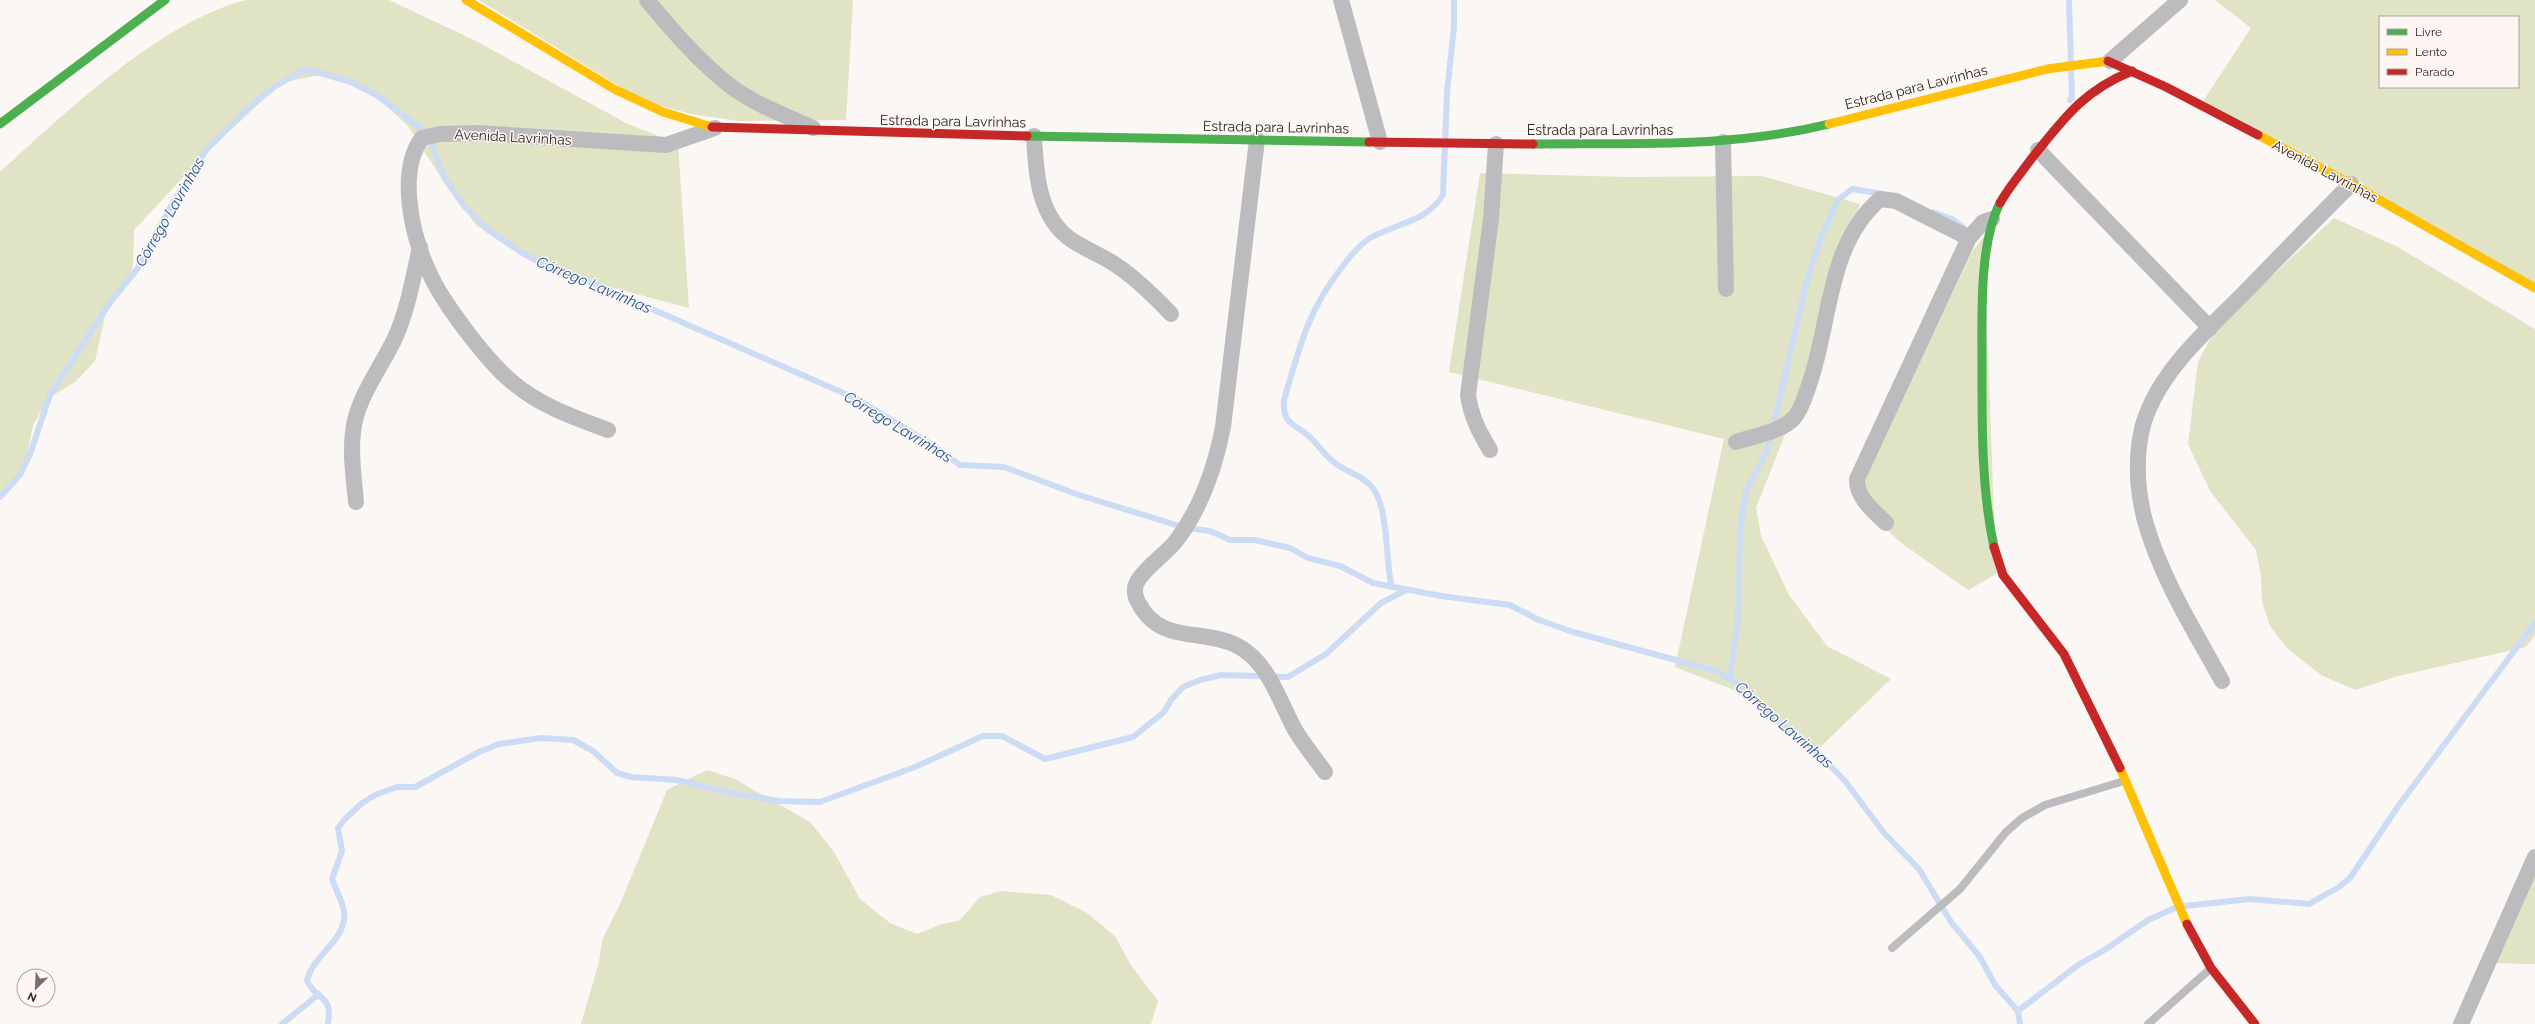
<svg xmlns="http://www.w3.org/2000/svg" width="2535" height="1024" font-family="Raleway,sans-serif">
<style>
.green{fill:#e0e3c4;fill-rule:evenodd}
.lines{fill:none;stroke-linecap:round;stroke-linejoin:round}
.stream{stroke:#cbdcf4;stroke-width:6}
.lane{stroke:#bcbcbf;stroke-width:8}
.street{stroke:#bcbcbf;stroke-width:16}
.fast{stroke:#4caf50;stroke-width:9}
.slow{stroke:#ffc107;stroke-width:9}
.jam{stroke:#c62828;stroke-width:9}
.labels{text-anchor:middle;stroke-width:3;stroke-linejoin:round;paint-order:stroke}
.street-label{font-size:14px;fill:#31251f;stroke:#fdf6f3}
.water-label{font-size:15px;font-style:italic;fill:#185296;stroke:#fdf6f3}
</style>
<rect width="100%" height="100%" fill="#fbf7f5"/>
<!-- green -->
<g class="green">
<path d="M247,0h142l87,41 150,82 52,21 11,164 -143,-38 -70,-45 -38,-52 -29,-46 -39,-37 -41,-17 -48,10 -79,74 -68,73 -1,35 -4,17 -22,25 -12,54 -20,21 -25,15 -17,28 -7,35 -12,25 -14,9v-322c64,-58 162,-152 247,-172z"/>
<polygon points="479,0 853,0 846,120 739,121 691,114 643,101"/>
<path d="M2215,0h320v291l-335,-185 51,-78zM2380,17h138v70h-138z"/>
<polygon points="1480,173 1627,177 1762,176 1860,204 1821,354 1791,419 1756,508 1761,536 1789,595 1827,646 1891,679 1813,754 1757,699 1675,667 1724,439 1449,372"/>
<polygon points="2334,218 2396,246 2535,329 2535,635 2526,647 2398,676 2355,690 2321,675 2288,649 2270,626 2262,602 2261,576 2256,550 2210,491 2188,444 2198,362 2216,328"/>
<polygon points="1984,236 1996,574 1968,590 1900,542 1862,507 1865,479 1972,252"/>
<polygon points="707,770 735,779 810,822 834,852 860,899 890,923 917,934 942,924 959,921 980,897 1001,891 1051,895 1087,913 1115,936 1130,964 1158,1001 1151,1024 581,1024 599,962 602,940 621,902 667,790"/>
<polygon points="2535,864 2535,964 2489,963"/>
</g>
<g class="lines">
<!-- stream -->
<g class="stream">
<polyline points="2069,0 2072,97 2070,100"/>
<polyline points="1933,212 1952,219 1964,228"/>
<polyline points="0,497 20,475 30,454 50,395 111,301 138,268 173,202 207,149 243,113 274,87 302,71 310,70 351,82 378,96 428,134 445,179 465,207 488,230 524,254 552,269 595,284 857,399 931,444 960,465 1004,467 1079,495 1186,528 1210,531 1230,540 1255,540 1290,548 1308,558 1340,566 1373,583 1441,596 1510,605 1539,620 1573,632 1716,671 1745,688 1776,720 1814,749 1845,781 1884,833 1919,869 1951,922 1980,957 1995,985 2018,1011 2020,1024"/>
<path d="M1392,587c-8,-28 -1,-86 -25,-105 -10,-8 -22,-11 -32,-19 -10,-7 -15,-16 -23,-24 -16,-16 -30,-13 -28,-39 16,-54 23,-88 58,-133 8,-11 18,-23 30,-30 26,-14 54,-15 71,-42l4,-103 7,-65v-27"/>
<polyline points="1730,678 1738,620 1740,530 1746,491 1768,449 1806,284 1821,237 1838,200 1852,189 1883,194"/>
<polyline points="2184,906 2250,899 2309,904 2339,887 2350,878 2399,805 2535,623"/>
<polyline points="2018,1011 2078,965 2106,949 2148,920 2175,908"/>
<polyline points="282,1024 319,994"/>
<path d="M328,1024c5,-31 -11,-22 -21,-43 5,-26 41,-41 37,-70 -2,-11 -8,-21 -12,-32l10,-28 -4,-23 7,-9 16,-15 14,-9 22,-8h18l64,-35 20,-8 42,-6 32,2 20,11 24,22 14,4 46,3 49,12 53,9 41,1 95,-35 68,-31h19l43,23 88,-22 31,-25 7,-12 12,-13 17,-7 21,-5 67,2 38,-23 55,-51 25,-13"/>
</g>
<!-- lane -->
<g class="lane">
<polyline points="1892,948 1960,889 2006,832 2022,818 2045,805 2124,781"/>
<polyline points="2148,1024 2210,969"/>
</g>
<!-- street -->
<g class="street">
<path d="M647,0c26,31 53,63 86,88 24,17 53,28 80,40"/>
<polyline points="1341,0 1380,142"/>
<polyline points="2110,61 2180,0"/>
<path d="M1034,136c2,38 4,82 39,105 14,9 30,15 43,24 21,14 38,31 55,49"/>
<path d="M1257,140l-34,287c-8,41 -21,80 -47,114 -11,14 -30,25 -39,41 -4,7 -2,14 1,20 22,43 63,26 98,43 32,16 42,53 58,83 9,16 21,30 31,44"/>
<polyline points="1723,142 1726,289"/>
<polyline points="2038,150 2210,328"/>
<path d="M608,430c-33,-12 -70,-25 -97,-49 -25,-21 -69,-79 -82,-109 -17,-36 -32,-100 -7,-134l18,-4 37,-1 189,12 49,-17"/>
<path d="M1736,442c18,-6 45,-10 58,-24 8,-9 12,-25 16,-36 21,-61 17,-137 70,-183l16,2 73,37"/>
<path d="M1490,450c-11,-18 -19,-34 -22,-55l23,-176 5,-75"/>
<path d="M356,502c-2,-23 -6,-47 -3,-70 3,-33 28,-64 42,-94 13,-29 18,-60 25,-91"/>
<path d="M1886,523c-12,-11 -30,-26 -29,-44l112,-241 14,-16 9,-3"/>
<path d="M2222,681c-28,-51 -61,-103 -77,-160 -8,-31 -10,-65 -2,-96 16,-55 66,-96 104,-135 35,-36 69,-71 104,-106"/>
<polyline points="2461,1024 2535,857"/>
</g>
<!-- fast -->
<g class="fast">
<polyline points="0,124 165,0"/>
<polyline points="1027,136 1369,142"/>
<path d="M1533,144c100,-1 199,4 296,-20"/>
<path d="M1994,547c-13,-61 -12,-123 -12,-185 0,-47 -3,-118 18,-159"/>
</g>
<!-- slow -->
<g class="slow">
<polyline points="466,0 614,89 663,112 712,127"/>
<polyline points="1829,124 2047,69 2108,61"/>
<polyline points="2258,135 2351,184 2535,288"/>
<polyline points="2120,768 2187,924"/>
</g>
<!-- jam -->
<g class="jam">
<polyline points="2108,61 2166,87 2258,135"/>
<polyline points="712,127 1027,136"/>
<polyline points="1369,142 1533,144"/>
<path d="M2000,203c9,-16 21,-30 32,-45 32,-40 51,-67 100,-87"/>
<polyline points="1994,547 2003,575 2064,654 2120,768"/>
<polyline points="2187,924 2211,968 2255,1024"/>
</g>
</g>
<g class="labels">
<!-- street labels -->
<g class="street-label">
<text transform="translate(1916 87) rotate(-14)" y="5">Estrada para Lavrinhas</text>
<text transform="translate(953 121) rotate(1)" y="5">Estrada para Lavrinhas</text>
<text transform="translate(1276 127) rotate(1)" y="5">Estrada para Lavrinhas</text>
<text x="1600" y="135">Estrada para Lavrinhas</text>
<text transform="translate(513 137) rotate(3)" y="5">Avenida Lavrinhas</text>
<text transform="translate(2325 171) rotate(28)" y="5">Avenida Lavrinhas</text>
</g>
<!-- water labels -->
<g class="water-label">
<text transform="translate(170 212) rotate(-60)" y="5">Córrego Lavrinhas</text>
<text transform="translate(594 285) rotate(23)" y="5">Córrego Lavrinhas</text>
<text transform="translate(898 427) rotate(31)" y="5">Córrego Lavrinhas</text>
<text transform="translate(1784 725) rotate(41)" y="5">Córrego Lavrinhas</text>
</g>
</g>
<!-- legend -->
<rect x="2379" y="16" width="140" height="72" fill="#fdf6f3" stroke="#aba29e"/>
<rect x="2387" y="29" width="20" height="6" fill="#4caf50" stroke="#aba29e"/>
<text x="2415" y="36" font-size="12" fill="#31251f">Livre</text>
<rect x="2387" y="49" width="20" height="6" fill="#ffc107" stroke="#aba29e"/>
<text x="2415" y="56" font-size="12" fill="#31251f">Lento</text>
<rect x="2387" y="69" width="20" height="6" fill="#c62828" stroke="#aba29e"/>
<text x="2415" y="76" font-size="12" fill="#31251f">Parado</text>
<!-- north arrow -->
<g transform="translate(36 988) rotate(204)"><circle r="19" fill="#fdf6f3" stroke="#aba29e"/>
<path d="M0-3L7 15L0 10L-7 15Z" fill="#786e6a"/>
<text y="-6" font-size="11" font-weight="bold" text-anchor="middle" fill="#31251f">N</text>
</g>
</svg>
